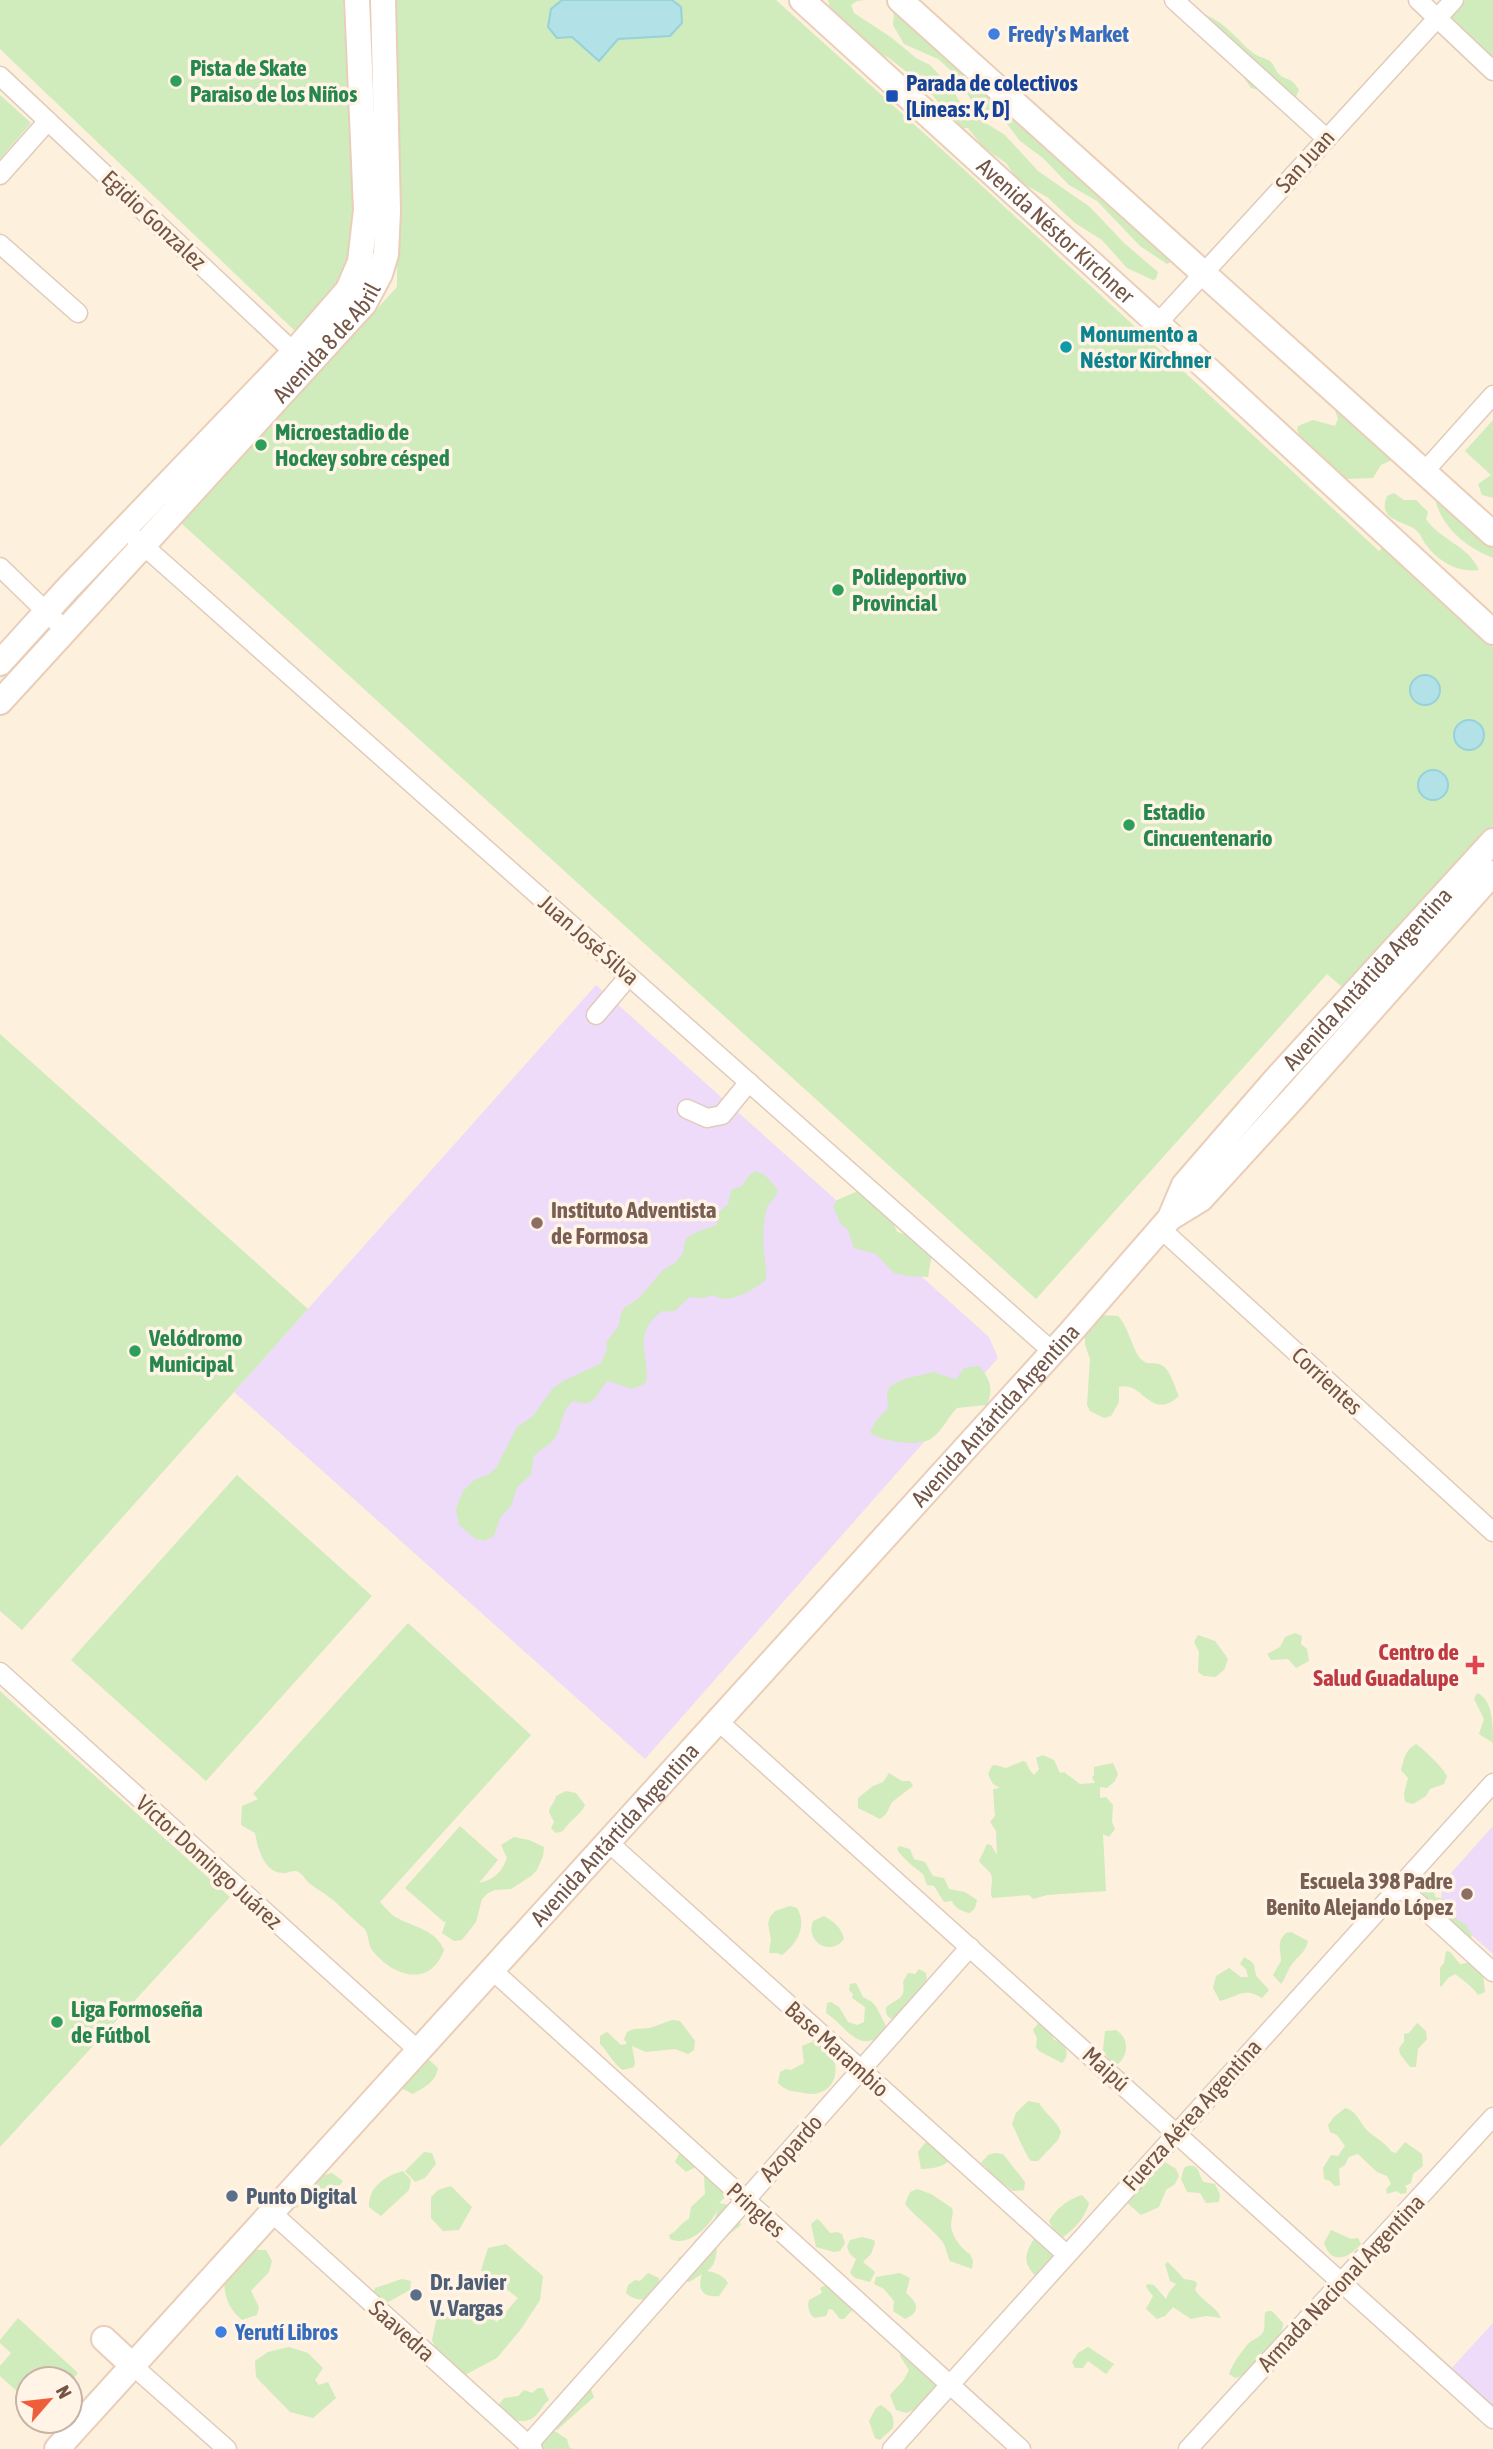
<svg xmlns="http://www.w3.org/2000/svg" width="1493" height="2449" font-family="'Asap Condensed',sans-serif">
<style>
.education{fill:#eddbf9}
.green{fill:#d0ebbc}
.water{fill:#b2e1e7;stroke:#97d1d9;stroke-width:2}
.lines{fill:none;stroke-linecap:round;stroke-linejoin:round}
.street-casing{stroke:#e1cbba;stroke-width:21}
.secondary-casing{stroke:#e9ceb9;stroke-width:28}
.street{stroke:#fff;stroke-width:18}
.secondary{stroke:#fff;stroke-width:24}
.shop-dot{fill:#3f7fe0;stroke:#fff4e5;stroke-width:2.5}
.leisure-dot{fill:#2e9e5b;stroke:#fff4e5;stroke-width:2.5}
.transit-dot{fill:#1a4fb4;stroke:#fff4e5;stroke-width:2.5}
.culture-dot{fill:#0f9aa8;stroke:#fff4e5;stroke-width:2.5}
.education-dot{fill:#8d6e63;stroke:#fff4e5;stroke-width:2.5}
.health-dot{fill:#e0444e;stroke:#fff4e5;stroke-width:2.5}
.service-dot{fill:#5c6f8a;stroke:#fff4e5;stroke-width:2.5}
.labels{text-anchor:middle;stroke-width:7;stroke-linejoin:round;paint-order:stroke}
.shop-label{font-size:23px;font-weight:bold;fill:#366cbe;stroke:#fff4e5;text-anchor:start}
.leisure-label{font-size:23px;font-weight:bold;fill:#27864d;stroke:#fff4e5;text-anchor:start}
.transit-label{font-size:23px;font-weight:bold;fill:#164399;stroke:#fff4e5;text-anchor:start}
.street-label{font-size:23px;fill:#745545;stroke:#fff4e5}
.culture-label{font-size:23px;font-weight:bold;fill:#0d838f;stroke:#fff4e5;text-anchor:start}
.education-label{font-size:23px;font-weight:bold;fill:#785e54;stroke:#fff4e5;text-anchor:start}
.health-label{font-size:23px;font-weight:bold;fill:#be3a42;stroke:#fff4e5;text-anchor:end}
.service-label{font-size:23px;font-weight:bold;fill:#4e5e75;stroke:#fff4e5;text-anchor:start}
</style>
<rect width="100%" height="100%" fill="#fdf0dd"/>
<!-- education -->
<g class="education">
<polygon points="596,985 989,1337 998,1358 645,1759 234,1392"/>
<polygon points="1493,1826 1493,1954 1440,1907 1443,1882"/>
<polygon points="1493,2323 1493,2406 1451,2369"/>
</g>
<!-- green -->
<g class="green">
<polygon points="0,0 343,0 354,211 348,254 338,284 295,331 0,49"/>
<polygon points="396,0 776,0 958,164 1379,551 1383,547 1493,647 1493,830 1348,992 1327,974 1036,1299 181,523 397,287"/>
<polygon points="828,0 865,0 857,1 851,5 854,13 892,38 916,58 930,65 951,87 965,110 1005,135 1038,171 1090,207 1124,243 1158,272 1156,279 1153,280 1127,268 1102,240 1075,223 1047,197 1024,184 1015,176 1006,163 983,147 968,128 959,128 926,87 889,58 868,48 831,12"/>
<polygon points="1461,0 1493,0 1493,62 1449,23 1448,14"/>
<polygon points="894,10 1172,255 1171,262 1167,264 1140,246 1097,201 1069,185 1043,158 1020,141 1001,116 983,109 971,100 955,74 938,59 904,44 893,25"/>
<path d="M1206,15c20,8 31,25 47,38 5,4 10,4 15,7 6,3 6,8 10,13 8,9 12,2 21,17l-4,9 -44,-11 -49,-72z"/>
<polygon points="0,95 31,123 0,159"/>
<polygon points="1333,404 1394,459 1381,465 1373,478 1344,479 1306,448 1297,430 1298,426 1313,420 1335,426 1338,419"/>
<polygon points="1493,420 1493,498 1482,495 1478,484 1491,475 1465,451"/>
<path d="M1394,493l10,7h12l12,12 -2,7c14,21 43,27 53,51 -20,3 -40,-8 -52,-24 -4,-4 -5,-10 -9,-14 -10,-12 -42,-9 -31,-36z"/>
<path d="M1438,500l55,38v20c-27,-11 -48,-28 -57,-55z"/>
<polygon points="0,1034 308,1309 22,1630 0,1611"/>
<path d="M757,1171l10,6 11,13c-2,9 -9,11 -11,18 -8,26 -1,46 -1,72 -13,9 -37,26 -52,15l-10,3 -15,-1 -14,14c-4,1 -8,0 -12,0 -3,1 -6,4 -9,7 -20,21 -4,40 -8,65l-14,6 -24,-8c-14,13 -11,28 -34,20 -14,9 -10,23 -18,35 -5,9 -15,12 -22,20l-3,19 -14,12 -6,19 -11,12 -6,18 -10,5 -8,-2 -17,-14 -3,-16 7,-18 11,-11 14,-5 8,-7 21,-41 16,-11 20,-28 12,-8 35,-16 7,-14 -1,-7 13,-18 2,-12 4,-6 13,-8 24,-28 14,-9 7,-9 3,-15 13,-7 18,-6v-11l11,-10 3,-14 11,-4 8,-12z"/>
<polygon points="858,1191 889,1212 897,1232 908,1235 932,1254 928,1277 909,1276 894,1273 876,1254 854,1248 848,1230 840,1223 833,1206 837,1200"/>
<path d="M1101,1315l17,1c11,11 15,37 24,44 5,5 10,2 16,4 12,2 16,22 21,32 -29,26 -36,-16 -60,-9v15l-8,14 -7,2 -14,-7 -3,-6 3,-46 -5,-14v-16z"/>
<path d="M979,1366c11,12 15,23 8,39l-30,3c-9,9 -14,22 -25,30 -11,9 -52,4 -62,-6l5,-10 13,-14 -1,-15 3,-7 14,-7 30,-7 20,7 3,-1 7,-10z"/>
<polygon points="237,1475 372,1596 206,1781 71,1660"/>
<path d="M408,1623l123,112 -151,167c5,5 11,13 17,16 17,9 39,12 47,32 -14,39 -52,26 -72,0 -4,-6 -3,-14 -7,-21 -1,-1 -7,-5 -8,-7 -10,-8 -18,-18 -28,-25 -7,-6 -15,-9 -22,-16 -2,-2 -4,-6 -7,-8 -5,-4 -10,-1 -15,0 -21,1 -27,-24 -30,-40l-14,-8 1,-19 16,-7 -5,-5z"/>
<polygon points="1295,1633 1302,1636 1301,1644 1307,1649 1309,1661 1296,1668 1288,1659 1271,1660 1267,1654 1280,1647 1285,1637"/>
<polygon points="1198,1635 1215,1641 1228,1659 1224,1670 1215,1677 1204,1676 1198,1672 1199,1652 1194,1642"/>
<polygon points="0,1691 230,1897 0,2147"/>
<path d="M1477,1693c16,6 16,32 16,50l-14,-9 5,-15 -10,-20z"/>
<path d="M1416,1744c9,6 27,24 31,32l-3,8 -14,5 -4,7 -13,8 -8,-2 -1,-8 4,-16 -7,-8c3,-11 4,-20 15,-26z"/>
<path d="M1043,1755l11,5 6,13 4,-1 16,12 15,-1 -3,-6 2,-2v-8l19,-4 5,11 -3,7 -8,7 -7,-1v11l6,-1 7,8 -1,17 3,7 -6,8 -6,-3 3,57 -59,4 -14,4 -4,-4 -37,3c-3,-8 2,-16 -1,-24 -3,-5 -9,-8 -12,-13l8,-17 4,1 6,10 -1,-24 -6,-9 5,-6 -2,-27 7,-1 -7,-4 -5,-10 4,-8 3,-1 11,3 17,-7 3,1 3,7 5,6 5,-6 -3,-11z"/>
<polygon points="889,1773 902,1781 910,1781 913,1786 892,1802 886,1814 880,1819 858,1808 858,1798 873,1786 883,1782"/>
<path d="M566,1791l10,2 9,12c-5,11 -15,14 -22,26l-7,2 -5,-5 3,-6 -5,-10c1,-7 6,-9 7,-16z"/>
<path d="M460,1826l38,34 -19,23c16,-4 22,-10 28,-25l-6,-13 13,-8 15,3 15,7 -1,9 -6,14 -6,6 -20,13 -16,1 -7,3 -6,6 -6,23 -14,18 -8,1 -12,-8 4,-12 -2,1 -39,-34z"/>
<path d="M899,1846l11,3 4,10 11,3 8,14 11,2 5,11 16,3 12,8 -2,8 -5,5c-7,-1 -16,-5 -18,-12l-8,1 -10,-16 -7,-1 -4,-11c-7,-5 -22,-17 -26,-25z"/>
<polygon points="1423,1882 1433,1885 1435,1897 1445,1899 1455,1910 1454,1917 1466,1925 1472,1935 1471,1939 1468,1941 1419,1893"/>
<path d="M790,1906l7,2c11,18 -1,37 -15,47l-5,-2h-8l2,-14 -3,-15 2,-7 5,-6z"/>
<path d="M824,1916c10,6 17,11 20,23 -14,18 -39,3 -31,-18z"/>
<path d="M1291,1932l17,9c-3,14 -13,16 -19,28 -3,5 -4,10 -8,15l-8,-9 8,-14c0,-11 -5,-19 5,-28z"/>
<path d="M1446,1951l4,1 10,12 14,-2 9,12 2,18 -7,3c-5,-8 -15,-15 -23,-21l-7,4 -7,9 -1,-1v-18l4,-5z"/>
<path d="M1244,1957c15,8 8,9 13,20l12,13 -7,8c-18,-11 -23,-2 -42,3l-7,-13 3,-12 13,-8 12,9h7l-2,-8 -6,-5z"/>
<path d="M919,1969l7,4 1,12 -33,35c-6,-2 -9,-6 -8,-12 10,-11 20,-6 17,-26l5,-9 7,1z"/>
<path d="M856,1983l7,14 9,5 5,6 11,22c-30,27 -39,-2 -62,-17l1,-10 4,-1 8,5 9,15 9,3 7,-3 1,-15 -13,-9 1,-4 -4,-4 1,-6z"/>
<path d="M672,2020l8,1 15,20 -1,9 -6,4 -13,-5 -29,3 -14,-6 3,17 -1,4 -11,3c-11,-7 -14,-18 -23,-26v-8l7,-4 14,13 6,-1 -3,-5 3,-7 7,-3 16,-1z"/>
<path d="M1040,2021l7,3 7,16 9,2c4,8 6,15 -1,21l-23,-12 -3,-4 1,-9 -4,-8z"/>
<polygon points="1417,2023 1426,2031 1427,2039 1418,2049 1416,2067 1410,2067 1400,2054 1399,2048 1404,2042 1404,2034 1409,2033"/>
<path d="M1116,2030c13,8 13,24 2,34l-7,-1 -8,-13 2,-19z"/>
<path d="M814,2041c34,12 26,60 -10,52 -11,-2 -17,-1 -26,-10l2,-11 6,-3 5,1 13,-7 -2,-17z"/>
<path d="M420,2058l9,2 9,8c-2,14 -14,19 -25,26l-10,-5 -5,-7z"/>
<path d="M1028,2101l11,2c6,10 18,18 22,29l-3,8 -20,21h-7c-5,-5 -15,-29 -19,-37l4,-11z"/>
<path d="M1345,2108c14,4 14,16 25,25 8,6 16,11 22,19l4,1 9,-11 17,12 1,12 -10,8 -2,9 -6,3 2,3 -1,4 -5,1 -5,-3 -9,3 -1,-5 5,-5 -4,-8 -10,-4 -19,-18 -9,3 -4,8 -6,4 1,16 -5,1 -5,-5 -6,-2 -1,-11 8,-13 7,1 7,-10 -8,-11 -7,-3 -2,-7 6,-8z"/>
<path d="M936,2136l16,21c-8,11 -18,11 -31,12l-3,-17 7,-9z"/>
<path d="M682,2148l48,44 -11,11 16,3 6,19 -15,12h-8l-6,-9 7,-23c-5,18 -29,43 -49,34l-1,-4c9,-4 11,-12 20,-16l2,-12 14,-13 -1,-18 2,-4 -10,-5 -10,5 -11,-10z"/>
<polygon points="424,2152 432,2153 436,2164 425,2178 415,2182 405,2171"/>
<polygon points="995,2153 1003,2154 1025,2182 1024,2190 1013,2191 1004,2184 993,2184 988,2174 987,2168 981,2163 988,2155"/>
<polygon points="1154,2155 1176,2169 1179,2176 1175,2184 1166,2190 1159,2207 1141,2215 1124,2200"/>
<path d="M1187,2166c14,-2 10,8 17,16l11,2 5,11 -1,7 -13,1 -6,-10 -13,-1 -6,-13 3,-11z"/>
<path d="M403,2171l8,9 -2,10 -28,26 -12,-9c-1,-20 16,-31 34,-36z"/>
<path d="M332,2173l11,8c-14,18 -32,23 -52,28l28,-33z"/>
<polygon points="451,2186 472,2207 459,2230 443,2231 431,2218 431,2197 438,2190"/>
<path d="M917,2189l14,5 21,14c2,7 -1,10 -1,17 0,10 10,24 19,29l3,7 -1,8 -22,-8c-3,-6 -4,-16 -9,-21 -11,-14 -25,-22 -36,-36l5,-12z"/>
<path d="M1082,2195l7,8c-3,13 -15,27 -26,34l-8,-3 -6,-13c8,-13 19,-22 33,-26z"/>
<polygon points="817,2219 820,2221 830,2233 837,2232 842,2234 845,2243 840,2251 834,2252 816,2247 811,2224"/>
<path d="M1331,2230l20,9 7,-1 3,6c-12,14 -29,22 -37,-1z"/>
<path d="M703,2236c10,7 16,6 13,19 -2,9 -2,10 -9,16 8,1 17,5 21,12l-9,13c-17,2 -22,-7 -17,-22l-13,8 -8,-2 -3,-22 10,-5 7,-13z"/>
<polygon points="862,2237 874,2240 875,2243 871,2254 863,2262 875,2272 870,2282 855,2278 850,2273 856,2259 850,2254 847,2247 850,2240"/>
<path d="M1034,2239h8c19,18 13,24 0,44 -15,-16 -22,-22 -8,-44z"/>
<polygon points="506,2244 543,2276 540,2300 521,2329 497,2358 463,2376 438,2355 432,2340 436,2321 454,2307 476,2306 497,2322 518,2298 498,2283 490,2282 481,2270 488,2248"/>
<path d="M252,2250h14l6,11 -3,11 -18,19 8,16 -2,8 -15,5c-15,-13 -18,-25 -18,-44z"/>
<path d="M1168,2262l16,17 11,2 2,3 -2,6c7,11 22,17 26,28l-15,-2 -15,3 -18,-12 -8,9 -8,3 -11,-10 7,-13 -7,-9 1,-3 7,1 12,14 3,-7 7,-8 -6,-3 -5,-17z"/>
<path d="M648,2273l11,5 2,12c-11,10 -22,14 -35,3l2,-8 7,-5 5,1z"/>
<path d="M900,2273l10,5 -4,15c10,8 17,18 -1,26l-12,-8 1,-10 -10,-12 -10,-5 2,-7z"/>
<polygon points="402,2279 411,2281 410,2290 381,2306 369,2304 375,2288"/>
<path d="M831,2282l39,38 -3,2 -12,-11h-4l-7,8h-4l-7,-9 -4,-1 -3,7 -12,2c-5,-5 -7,-11 -5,-18l13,-7 -2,-5z"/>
<path d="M1268,2311h4l11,12c1,17 -31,52 -48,55l-6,-4c4,-11 11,-20 18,-29 5,-6 14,-7 17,-15 1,-5 0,-11 1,-17z"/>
<polygon points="18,2318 78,2373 70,2382 70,2379 28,2379 28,2401 0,2376 0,2366 11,2353 0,2343 0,2340"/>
<path d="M902,2344l22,13 -8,9 10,1c2,4 8,11 9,16 3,15 -19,25 -28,30l-11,-3 -6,-15 13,-14 6,-11 -9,-14z"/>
<polygon points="289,2347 308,2353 323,2368 315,2380 319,2385 328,2382 336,2398 313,2418 290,2412 256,2377 255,2361 268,2352"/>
<polygon points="1088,2347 1114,2364 1106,2374 1088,2361 1083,2368 1075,2368 1072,2362 1078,2353"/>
<polygon points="584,2385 591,2389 594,2397 557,2430 553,2430 567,2439 569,2447 573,2449 537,2449"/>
<path d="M538,2388h5l6,12c-6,4 -7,9 -11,13 -13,16 -31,5 -42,-5l8,-10 14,-2 6,-6 8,3z"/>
<path d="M881,2405c10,7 14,10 12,23l-13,12 -5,-2 -6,-17 7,-13z"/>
</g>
<!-- water -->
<g class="water">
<polygon points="562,0 672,0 681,7 682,23 670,36 618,39 599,61 572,37 557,38 548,27 551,9"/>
<circle cx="1425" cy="690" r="15"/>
<circle cx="1469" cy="735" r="15"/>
<circle cx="1433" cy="785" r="15"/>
</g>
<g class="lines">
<defs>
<g id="street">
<polyline points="1174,0 1326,138"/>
<polyline points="1418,0 1493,71"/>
<polyline points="0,76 300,358"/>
<polyline points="0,175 48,121"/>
<polyline points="0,244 78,313"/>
<polyline points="1158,323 1454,0"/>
<polyline points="1424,472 1493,395"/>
<polyline points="136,539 1053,1352"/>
<polyline points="0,567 65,630"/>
<polyline points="596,1015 629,976"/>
<polyline points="687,1109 707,1118 722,1115 749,1082"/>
<polyline points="1161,1229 1493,1532"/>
<polyline points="0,1672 419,2051"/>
<polyline points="718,1721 1493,2419"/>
<polyline points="608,1842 1066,2254"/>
<polyline points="1400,1887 1493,1972"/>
<polyline points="492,1970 1021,2449"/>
<polyline points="272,2213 533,2449"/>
<polyline points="133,2366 227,2449"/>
<polyline points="528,2445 970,1947"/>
<polyline points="892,2449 1493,1783"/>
<polyline points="1188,2449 1493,2117"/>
</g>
<g id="secondary">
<path id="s1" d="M802,0l387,352 304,280"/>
<polyline points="900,0 1493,534"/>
<polyline points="0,663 67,589 294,352 348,290 360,262 366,210 357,0"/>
<path id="s2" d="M0,702l364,-398 16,-30 6,-20 2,-43 -5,-211"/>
<path id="s3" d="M1170,1218l14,-33 91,-105 218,-239"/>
<polyline points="104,2339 133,2366"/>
<path id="s4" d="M57,2449l1013,-1116 100,-115 31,-19 95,-104 197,-222"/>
</g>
</defs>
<!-- street casing -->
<use href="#street" class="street-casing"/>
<!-- secondary casing -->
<use href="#secondary" class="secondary-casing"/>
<!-- street -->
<use href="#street" class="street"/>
<!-- secondary -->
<use href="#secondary" class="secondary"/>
</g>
<!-- markers -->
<g class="shop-dot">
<circle cx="994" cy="34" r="7"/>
<circle cx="221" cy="2332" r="7"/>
</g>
<g class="leisure-dot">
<circle cx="176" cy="81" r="7"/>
<circle cx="261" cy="445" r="7"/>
<circle cx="838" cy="590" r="7"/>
<circle cx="1129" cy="825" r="7"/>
<circle cx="135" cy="1351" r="7"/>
<circle cx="57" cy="2022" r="7"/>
</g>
<rect class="transit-dot" x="885" y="89" width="14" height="14" rx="3.5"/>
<circle class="culture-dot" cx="1066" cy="347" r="7"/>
<g class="education-dot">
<circle cx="537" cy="1223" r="7"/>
<circle cx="1467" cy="1894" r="7"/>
</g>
<path class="health-dot" d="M1471.5 1654.5h7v7h7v7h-7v7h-7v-7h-7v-7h7z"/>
<g class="service-dot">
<circle cx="232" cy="2196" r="7"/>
<circle cx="416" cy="2295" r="7"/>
</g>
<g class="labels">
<!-- shop labels -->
<g class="shop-label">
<text x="1008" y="42">Fredy's Market</text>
<text x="235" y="2340">Yerutí Libros</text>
</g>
<!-- leisure labels -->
<g class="leisure-label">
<text x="190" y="76">Pista de Skate<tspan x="190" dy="26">Paraiso de los Niños</tspan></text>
<text x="275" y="440">Microestadio de<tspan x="275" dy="26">Hockey sobre césped</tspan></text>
<text x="852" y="585">Polideportivo<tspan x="852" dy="26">Provincial</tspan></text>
<text x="1143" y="820">Estadio<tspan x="1143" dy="26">Cincuentenario</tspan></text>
<text x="149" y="1346">Velódromo<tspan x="149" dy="26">Municipal</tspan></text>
<text x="71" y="2017">Liga Formoseña<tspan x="71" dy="26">de Fútbol</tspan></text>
</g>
<!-- transit labels -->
<g class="transit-label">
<text x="906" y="91">Parada de colectivos<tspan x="906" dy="26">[Lineas: K, D]</tspan></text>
</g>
<!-- street labels -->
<g class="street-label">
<text transform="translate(1305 161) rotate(-48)" y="8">San Juan</text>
<text transform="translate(154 220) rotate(43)" y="8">Egidio Gonzalez</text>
<text dy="8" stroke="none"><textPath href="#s1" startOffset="343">Avenida Néstor Kirchner</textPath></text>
<text dy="8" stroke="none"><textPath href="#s2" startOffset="486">Avenida 8 de Abril</textPath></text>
<text transform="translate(589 940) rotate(41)" y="8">Juan José Silva</text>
<text dy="8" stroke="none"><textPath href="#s3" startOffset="312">Avenida Antártida Argentina</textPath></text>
<text transform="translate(1327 1381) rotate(43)" y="8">Corrientes</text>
<text dy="8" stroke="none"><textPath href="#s4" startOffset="1396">Avenida Antártida Argentina</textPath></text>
<text dy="8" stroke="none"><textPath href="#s4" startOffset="830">Avenida Antártida Argentina</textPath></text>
<text transform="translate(209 1862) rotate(42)" y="8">Víctor Domingo Juárez</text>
<text transform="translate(837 2049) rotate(42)" y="8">Base Marambio</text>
<text transform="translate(1106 2069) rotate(42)" y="8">Maipú</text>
<text transform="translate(1192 2115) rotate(-48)" y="8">Fuerza Aérea Argentina</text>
<text transform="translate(791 2148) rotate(-48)" y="8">Azopardo</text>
<text transform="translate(756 2210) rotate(42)" y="8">Pringles</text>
<text transform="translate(1341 2283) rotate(-47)" y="8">Armada Nacional Argentina</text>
<text transform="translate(402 2331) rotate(42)" y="8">Saavedra</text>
</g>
<!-- culture labels -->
<g class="culture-label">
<text x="1080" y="342">Monumento a<tspan x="1080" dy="26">Néstor Kirchner</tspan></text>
</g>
<!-- education labels -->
<g class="education-label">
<text x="551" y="1218">Instituto Adventista<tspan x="551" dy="26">de Formosa</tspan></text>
<text x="1453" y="1889" text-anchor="end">Escuela 398 Padre<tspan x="1453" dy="26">Benito Alejando López</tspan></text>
</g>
<!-- health labels -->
<g class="health-label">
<text x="1459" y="1660">Centro de<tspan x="1459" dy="26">Salud Guadalupe</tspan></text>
</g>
<!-- service labels -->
<g class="service-label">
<text x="246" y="2204">Punto Digital</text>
<text x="430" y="2290">Dr. Javier<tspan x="430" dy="26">V. Vargas</tspan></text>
</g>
</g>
<!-- north arrow -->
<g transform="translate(49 2400) rotate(62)"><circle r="33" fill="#fff4e5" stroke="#c7b4a5" stroke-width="2"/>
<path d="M0-5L12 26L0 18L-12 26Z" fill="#ef5e3b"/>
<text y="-10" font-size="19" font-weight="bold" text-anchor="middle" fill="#745545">N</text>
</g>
</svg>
